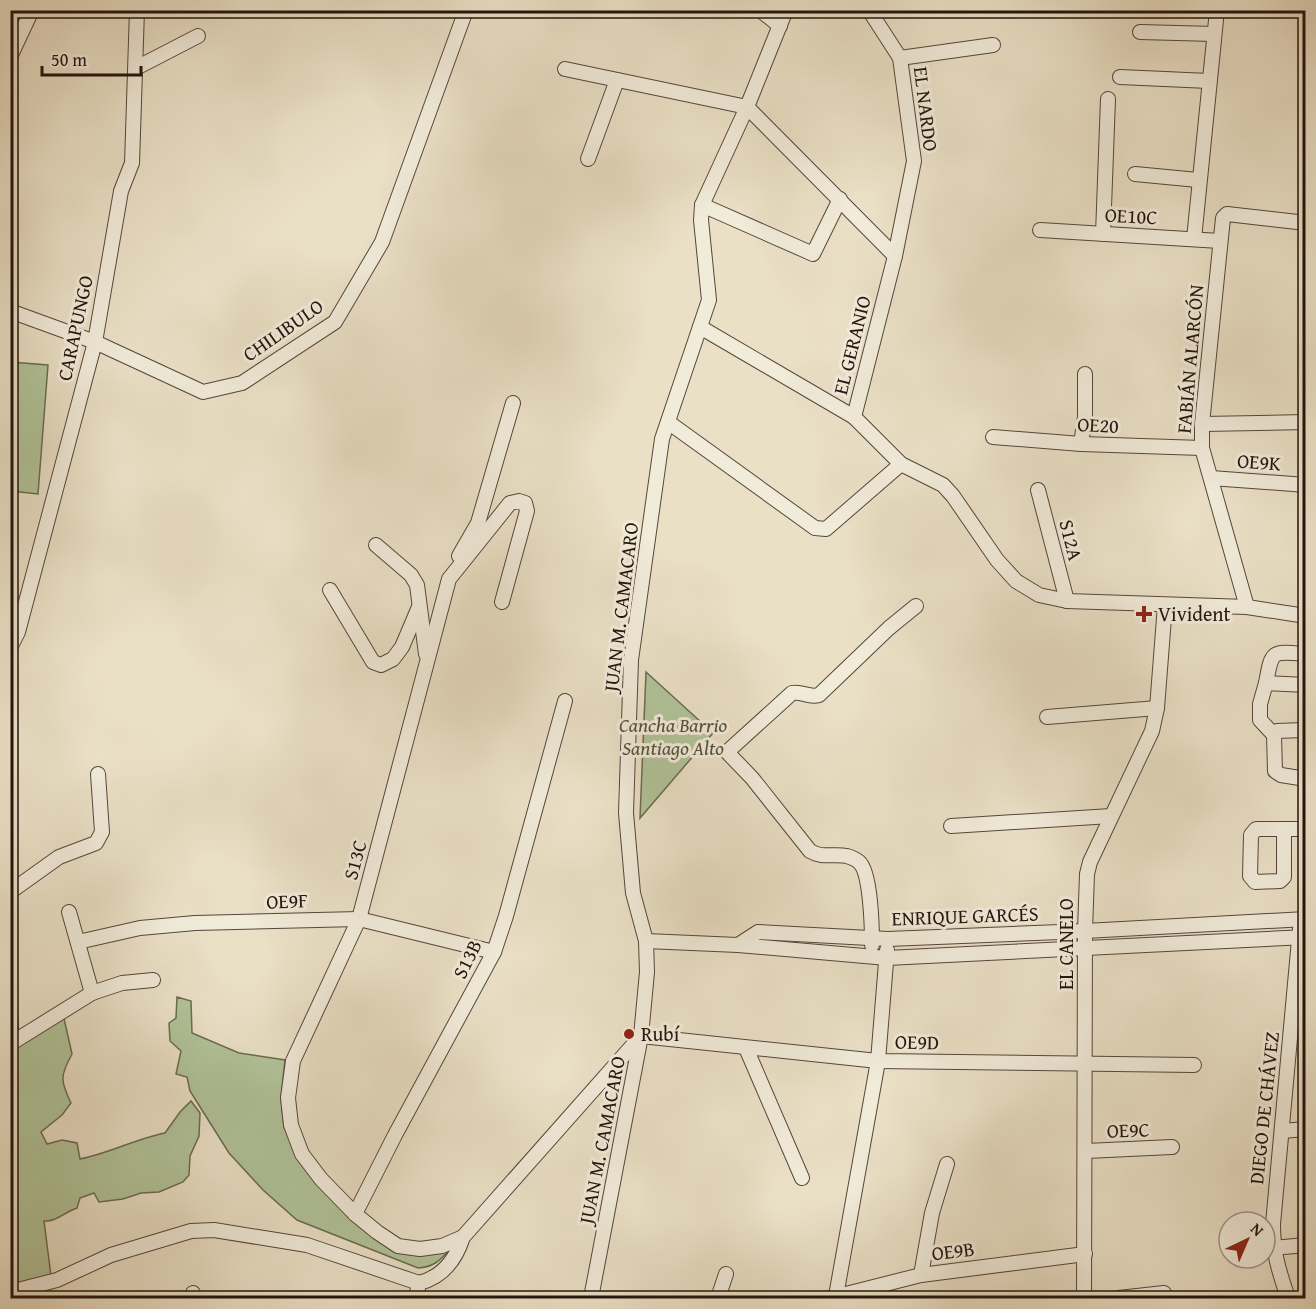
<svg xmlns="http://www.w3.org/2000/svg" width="1316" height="1309" font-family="'Gentium Book Plus',serif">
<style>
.green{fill:#b1c399;stroke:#6a6b53;stroke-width:1.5}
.building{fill:#e59c93;stroke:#23130d;stroke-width:1.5}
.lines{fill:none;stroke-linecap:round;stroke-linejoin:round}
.minor-casing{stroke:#55463b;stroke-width:16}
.minor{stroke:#f1ebda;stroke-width:14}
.poi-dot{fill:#8f2418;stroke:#f1ebda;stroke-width:2}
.labels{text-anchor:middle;stroke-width:6;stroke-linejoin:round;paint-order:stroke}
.street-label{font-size:20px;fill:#23130d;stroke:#f1ebda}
.poi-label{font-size:20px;fill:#23130d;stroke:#f1ebda;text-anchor:start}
.park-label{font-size:20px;font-style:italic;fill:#55513e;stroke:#f1ebda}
</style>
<rect width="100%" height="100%" fill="#eae0c6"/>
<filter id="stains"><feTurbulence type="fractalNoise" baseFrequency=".00333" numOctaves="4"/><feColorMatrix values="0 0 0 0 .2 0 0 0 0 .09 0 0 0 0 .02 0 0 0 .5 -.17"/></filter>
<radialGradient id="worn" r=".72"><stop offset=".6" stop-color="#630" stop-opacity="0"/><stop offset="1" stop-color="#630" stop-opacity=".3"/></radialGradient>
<!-- green -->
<g class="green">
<polygon points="10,362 48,365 38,494 11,491"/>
<polygon points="646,672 713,733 640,818"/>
<path d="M177,997l14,4 1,32 47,20 46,7 -4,38 3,29 13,28 101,96 28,4 23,-5c-9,11 -16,17 -31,18l-121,-48 -34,-30 -34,-37 -39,-62 -3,-14 -11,-3 5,-23 -11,-10 -1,-18 7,-5z"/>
<path d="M63,1014l9,40c-12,22 -12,26 -1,49l-9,12 -21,17 6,12 15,-4 15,3 3,16c30,-6 55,-20 85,-26l15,-21 11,-11 9,12 -1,23 -9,20 -1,19 -6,7 -24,10 -18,1 -18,6 -24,3 -5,-9 -14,5 -3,10c-12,4 -21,14 -33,13l7,55 -40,8v-234z"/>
</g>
<!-- building -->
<polygon class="building" points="99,10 131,10 131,16 98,12"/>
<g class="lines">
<defs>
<g id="minor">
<polyline points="760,10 780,26"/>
<polyline points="869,10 900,58 914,161 895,256 854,417 901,464 943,485 953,496 997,560 1016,581 1039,595 1067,601 1247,607 1306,616"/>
<polyline points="1140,32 1214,34"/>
<polyline points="10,57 32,10"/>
<polyline points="900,58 993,45"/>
<polyline points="136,68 198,36"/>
<polyline points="565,69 747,107 895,256"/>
<polyline points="1120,77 1209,81"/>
<polyline points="588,159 617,80"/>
<polyline points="1135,174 1198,180"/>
<polyline points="702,205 813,254 840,199"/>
<polyline points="1040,230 1220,241"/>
<polyline points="1103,234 1108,99"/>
<polyline points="1194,239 1217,10"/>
<polyline points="10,311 95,342 203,392 242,383 335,322 382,242 466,10"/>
<polyline points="700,327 854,417"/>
<polyline points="668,422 815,528 826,529 901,464"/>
<polyline points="1202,424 1306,422"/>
<polyline points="993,437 1081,444 1202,448"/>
<polyline points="1081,444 1085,417 1085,374"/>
<polyline points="1211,478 1306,485"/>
<polyline points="1038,490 1067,601"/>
<polyline points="376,545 411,575 417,585 426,654"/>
<polyline points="459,556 478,523 513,403"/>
<polyline points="330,590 373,662 381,665 393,659 402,647 419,607"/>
<polyline points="1247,607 1202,448 1202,424 1223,218 1227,214 1306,223"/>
<polyline points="10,648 18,632 95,342 121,191 132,163 137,10"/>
<path d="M1266,683c6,-33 5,-32 40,-29"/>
<polyline points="1047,717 1157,708"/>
<polyline points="1306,731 1303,730 1277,731 1274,735 1275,771 1281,775 1306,779"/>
<polyline points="1274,735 1260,720 1260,704 1266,683 1306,685"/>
<polyline points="951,826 1111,816"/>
<polyline points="1284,830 1284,877 1280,881 1255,882 1250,876 1251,835 1256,829 1306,829"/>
<polyline points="10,892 59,857 96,843 102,832 98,774"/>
<polyline points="69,912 92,993"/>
<polyline points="646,941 738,945 887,958 1306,937"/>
<polyline points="78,942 140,928 195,923 359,919 494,952"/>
<polyline points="738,945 758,932 888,939 1085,931 1306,919"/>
<path d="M872,945c0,-16 -1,-73 -13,-83 -2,-2 -9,-5 -12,-6 -14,-3 -24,3 -37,-5l-58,-73 -25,-26 65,-59c11,-2 16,5 27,2l70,-67 27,-22"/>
<polyline points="10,1013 12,1043"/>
<polyline points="10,1044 92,993 122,983 153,980"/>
<polyline points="746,1048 802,1178"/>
<polyline points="1282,1131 1306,1129"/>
<polyline points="1086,1151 1172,1147"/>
<polyline points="355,1214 395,1135 494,952 506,916 565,701"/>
<polyline points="463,1237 442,1246 420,1249 398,1246 377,1232 355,1214 321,1179 302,1154 291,1125 288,1098 293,1061 359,919 449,579 510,503 519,501 525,503 527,511 502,602"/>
<polyline points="1273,1248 1306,1245"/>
<polyline points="921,1275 932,1213 947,1164"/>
<path d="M10,1292l47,-12 54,-25 80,-24 23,-1 93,15 112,38c24,-6 37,-24 44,-46l178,-201 237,25 316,4"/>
<polyline points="193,1293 194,1298"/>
<polyline points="836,1296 878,1061 887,950"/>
<polyline points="416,1298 419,1283"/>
<polyline points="591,1298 641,1036 647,972 646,941 633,893 626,813 631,660 662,439 709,300 701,220 702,205 747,107 786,10"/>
<polyline points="718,1298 726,1274"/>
<polyline points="830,1298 921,1275 1085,1254"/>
<polyline points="1084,1298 1085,931 1087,874 1090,862 1152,731 1157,708 1165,605"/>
<polyline points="1119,1298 1164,1293"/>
<path d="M1288,1298c-9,-27 -15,-44 -15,-74l27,-295"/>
</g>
</defs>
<!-- minor casing -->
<use href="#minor" class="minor-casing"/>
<!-- minor -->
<use href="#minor" class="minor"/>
</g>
<!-- markers -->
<g class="poi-dot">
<path d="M1141 605h6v6h6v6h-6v6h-6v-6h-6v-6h6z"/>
<circle cx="629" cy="1034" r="6"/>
</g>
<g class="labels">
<!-- street labels -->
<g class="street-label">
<text transform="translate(926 109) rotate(83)" y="7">EL NARDO</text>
<text transform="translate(1131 216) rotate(3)" y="7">OE10C</text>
<text transform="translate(75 328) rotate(-78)" y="7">CARAPUNGO</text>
<text transform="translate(283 330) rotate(-35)" y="7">CHILIBULO</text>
<text transform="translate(852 345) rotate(-76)" y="7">EL GERANIO</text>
<text transform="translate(1190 359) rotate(-85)" y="7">FABIÁN ALARCÓN</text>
<text transform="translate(1098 425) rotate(3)" y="7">OE20</text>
<text transform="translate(1259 462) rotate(4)" y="7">OE9K</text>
<text transform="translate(1071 540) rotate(76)" y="7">S12A</text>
<text transform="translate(621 607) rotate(-83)" y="7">JUAN M. CAMACARO</text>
<text transform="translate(355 860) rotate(-75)" y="7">S13C</text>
<text transform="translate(287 901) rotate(-2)" y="7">OE9F</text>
<text transform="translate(965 916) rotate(-2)" y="7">ENRIQUE GARCÉS</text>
<text transform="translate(1066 944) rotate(-90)" y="7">EL CANELO</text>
<text transform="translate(467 959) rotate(-64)" y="7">S13B</text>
<text transform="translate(917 1042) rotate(1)" y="7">OE9D</text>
<text transform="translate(1264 1108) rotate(-84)" y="7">DIEGO DE CHÁVEZ</text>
<text transform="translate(1128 1130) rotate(-2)" y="7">OE9C</text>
<text transform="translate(602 1140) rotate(-79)" y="7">JUAN M. CAMACARO</text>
<text transform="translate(953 1251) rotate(-7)" y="7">OE9B</text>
</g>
<!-- poi labels -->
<g class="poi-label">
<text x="1158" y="621">Vivident</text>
<text x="641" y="1041">Rubí</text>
</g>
<!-- park labels -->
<g class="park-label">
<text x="673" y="732">Cancha Barrio<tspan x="673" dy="23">Santiago Alto</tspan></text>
</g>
</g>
<!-- margin -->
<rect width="1316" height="1309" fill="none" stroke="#eae0c6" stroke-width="36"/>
<rect x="12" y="12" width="1292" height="1285" fill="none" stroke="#23130d" stroke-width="3"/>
<rect x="18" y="18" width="1280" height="1273" fill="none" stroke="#23130d" stroke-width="1.5"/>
<!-- north arrow -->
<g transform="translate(1247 1240) rotate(44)"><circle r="28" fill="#f1ebda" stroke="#9f9588" stroke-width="1.5"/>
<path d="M0-4.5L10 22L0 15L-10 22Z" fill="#8f2418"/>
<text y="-9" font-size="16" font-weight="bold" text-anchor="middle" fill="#23130d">N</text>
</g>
<!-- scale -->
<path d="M42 66v9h99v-9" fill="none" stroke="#23130d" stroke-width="3"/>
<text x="51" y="66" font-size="18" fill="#23130d" stroke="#f1ebda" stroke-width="4.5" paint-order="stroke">50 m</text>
<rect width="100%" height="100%" filter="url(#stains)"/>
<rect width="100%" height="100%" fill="url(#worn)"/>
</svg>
